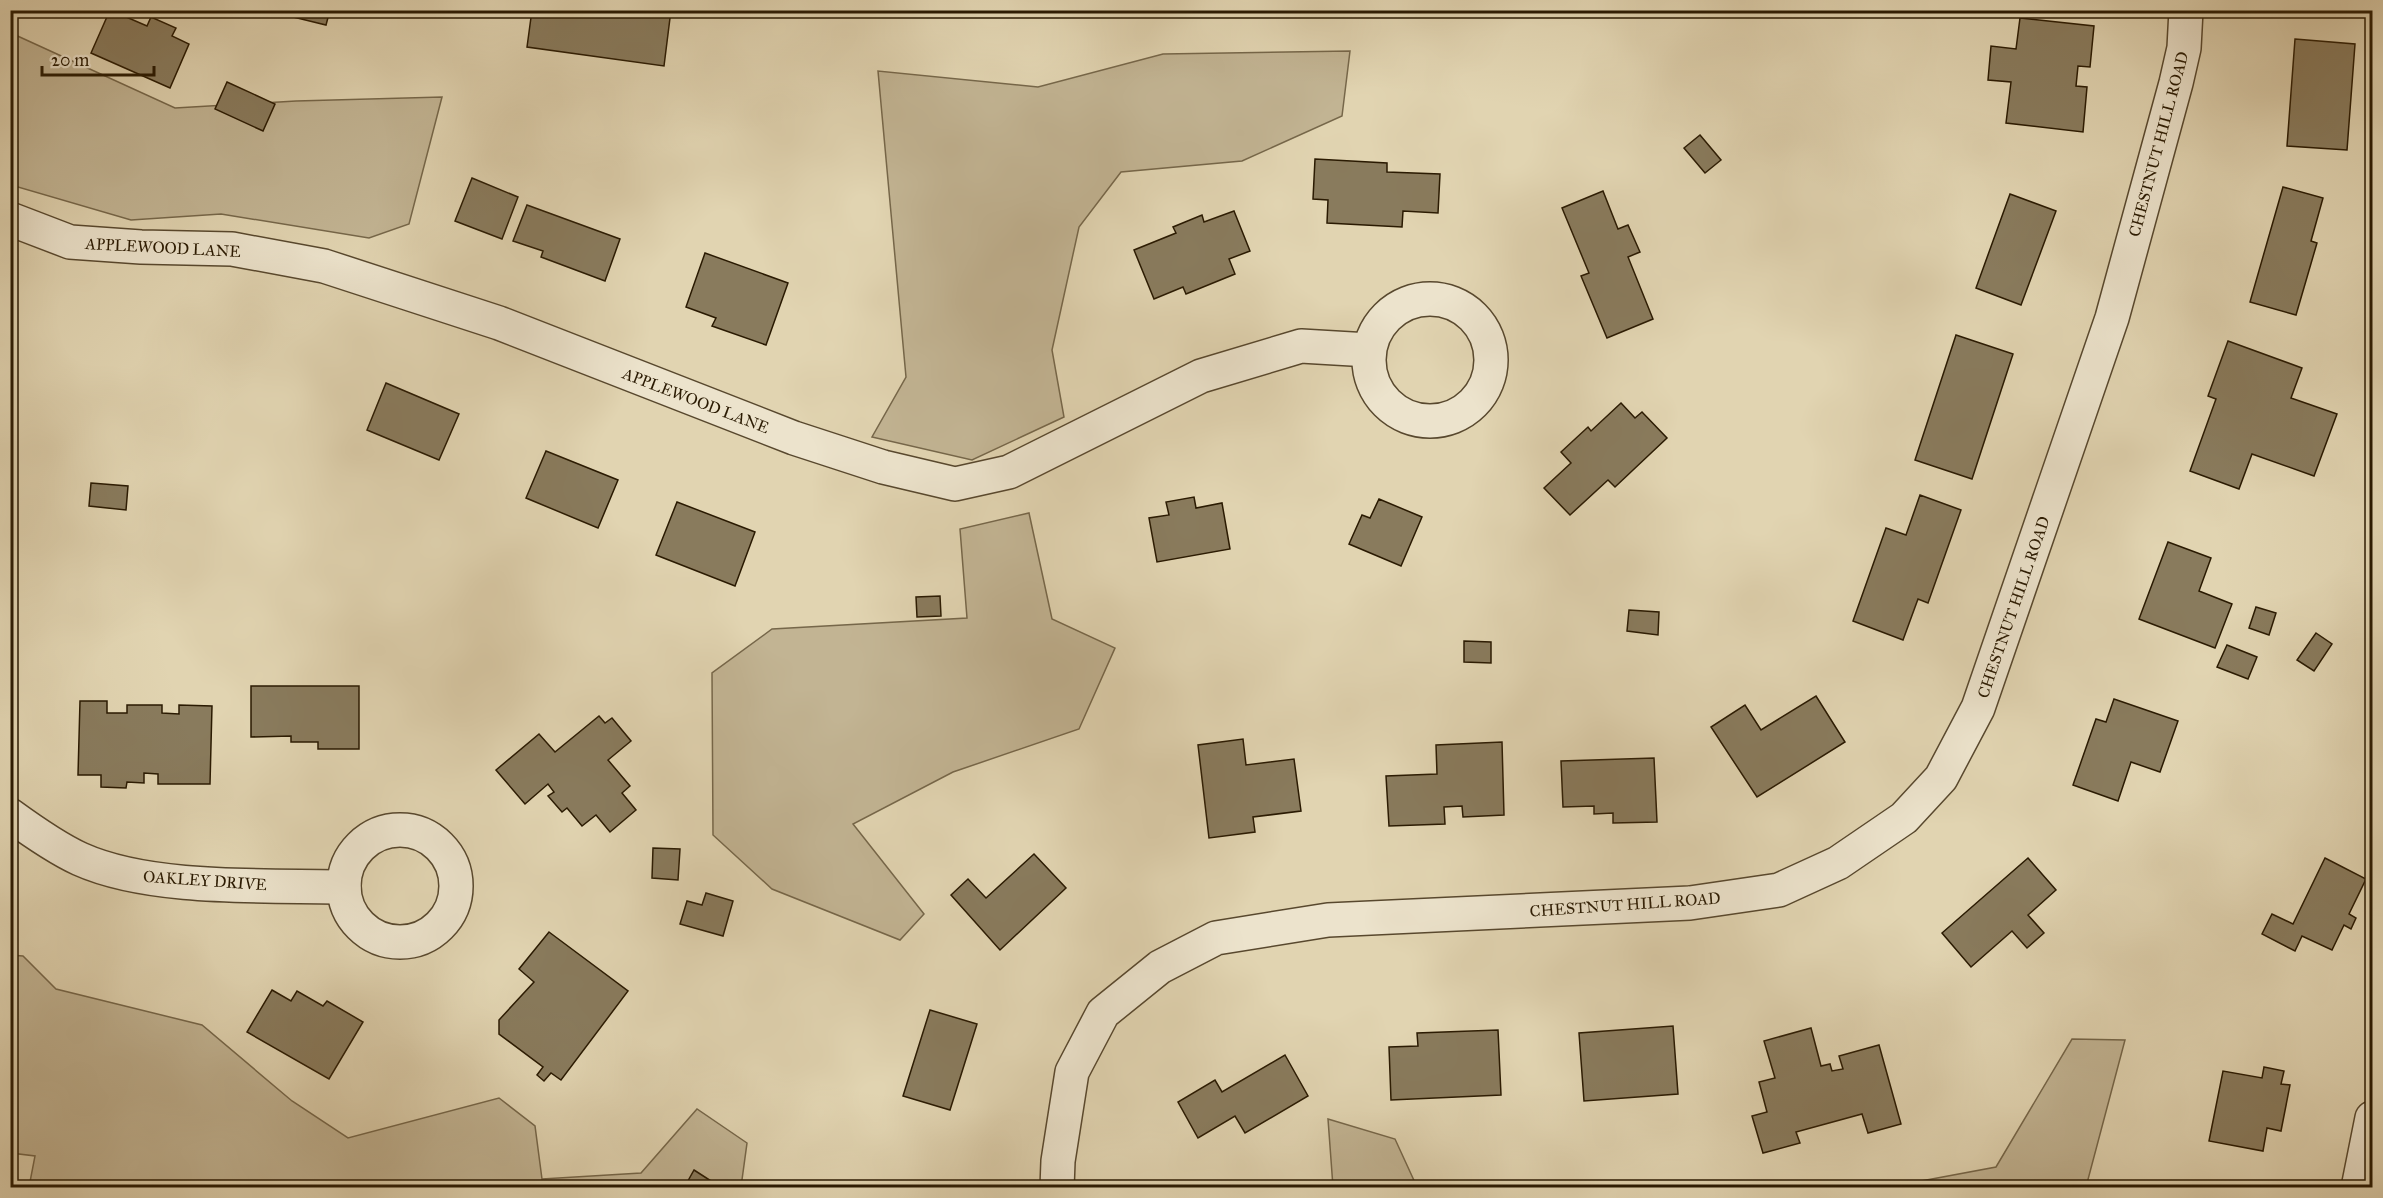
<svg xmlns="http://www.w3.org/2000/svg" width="2383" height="1198" font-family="'IM FELL Great Primer',serif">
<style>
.green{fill:#c2b493;stroke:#76674a;stroke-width:1.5}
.building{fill:#897b5d;stroke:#2a1a02;stroke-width:1.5}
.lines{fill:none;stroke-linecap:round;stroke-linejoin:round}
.minor-casing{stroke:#58482e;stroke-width:36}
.tertiary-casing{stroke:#58482e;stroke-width:36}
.minor{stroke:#ece3cc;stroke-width:33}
.tertiary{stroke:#ece3cc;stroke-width:33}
.labels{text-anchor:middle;stroke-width:4.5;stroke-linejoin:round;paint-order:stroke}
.street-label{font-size:16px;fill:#2a1a02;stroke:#ece3cc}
</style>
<rect width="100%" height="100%" fill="#e1d4b1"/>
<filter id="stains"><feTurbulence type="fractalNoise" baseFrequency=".00333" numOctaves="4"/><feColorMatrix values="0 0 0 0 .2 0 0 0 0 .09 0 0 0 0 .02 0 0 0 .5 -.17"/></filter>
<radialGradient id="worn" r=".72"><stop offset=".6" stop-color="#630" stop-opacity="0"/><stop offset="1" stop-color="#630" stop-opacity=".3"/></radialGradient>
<!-- green -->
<g class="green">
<polygon points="11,33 175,108 296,101 442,97 409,224 369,238 221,214 131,220 11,185"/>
<polygon points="1350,51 1342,116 1242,161 1121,172 1079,227 1052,350 1064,417 972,460 872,437 906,377 878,71 1038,87 1163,54"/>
<polygon points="1029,513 1052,619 1115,648 1079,729 953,772 853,824 924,914 900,940 772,889 713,835 712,673 772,629 967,618 960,529"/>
<polygon points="10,955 23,956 56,989 202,1025 292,1101 348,1138 499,1098 535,1126 542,1179 641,1173 697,1109 747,1143 741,1187 29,1187 35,1156 11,1153"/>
<polygon points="2072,1039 2125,1040 2086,1187 1889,1187 1996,1167"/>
<polygon points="1328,1119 1395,1139 1417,1187 1333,1187"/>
</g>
<!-- building -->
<g class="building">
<polygon points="110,10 147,26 151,17 176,28 172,36 189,44 170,88 91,53"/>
<polygon points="295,10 330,10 326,25 293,17"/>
<polygon points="532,10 671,10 664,66 527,47"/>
<polygon points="2020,18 2094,26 2090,67 2078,66 2076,86 2087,87 2083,132 2006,123 2011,82 1988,80 1991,46 2016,49"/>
<polygon points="2295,39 2355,44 2347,150 2287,146"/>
<polygon points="227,82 275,104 263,131 215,109"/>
<polygon points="1700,135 1721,160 1705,173 1684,148"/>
<polygon points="1315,159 1387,163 1387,172 1440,174 1438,213 1403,211 1402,227 1327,223 1328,200 1313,199"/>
<polygon points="472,178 518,197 502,239 455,221"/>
<polygon points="2283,187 2323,198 2311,241 2317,243 2296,315 2250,302"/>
<polygon points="1603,191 1618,229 1628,225 1640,252 1628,257 1653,319 1607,338 1581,276 1589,273 1562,208"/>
<polygon points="2010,194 2056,211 2021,305 1976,288"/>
<polygon points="527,205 620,239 605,281 541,257 543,251 513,241"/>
<polygon points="1234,211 1250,251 1229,259 1235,274 1186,294 1183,287 1154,299 1134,250 1176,233 1173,227 1202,215 1204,222"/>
<polygon points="705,253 788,283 766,345 712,326 716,318 686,307"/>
<polygon points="1956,335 2013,354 1972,479 1915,460"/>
<polygon points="2228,341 2302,368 2291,398 2337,414 2314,476 2252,454 2239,489 2190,471 2216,399 2208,396"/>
<polygon points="386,383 459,414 439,460 367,430"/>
<polygon points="1621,403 1635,418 1642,412 1667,438 1615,487 1608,480 1570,515 1544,488 1571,463 1561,452 1588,427 1591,431"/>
<polygon points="546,451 618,480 598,528 526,498"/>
<polygon points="91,483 128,486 126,510 89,506"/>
<polygon points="1920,495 1961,510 1928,603 1918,599 1903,640 1853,621 1886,528 1906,535"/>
<polygon points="1194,497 1196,508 1222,503 1230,549 1157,562 1149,518 1169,515 1166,502"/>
<polygon points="1379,499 1422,517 1401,566 1349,544 1362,515 1370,518"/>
<polygon points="677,502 755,532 735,586 656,555"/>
<polygon points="2168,542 2211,558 2199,591 2232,604 2215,648 2139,619"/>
<polygon points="940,596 941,616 917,617 916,597"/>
<polygon points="2256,607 2276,613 2269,635 2249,628"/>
<polygon points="1629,610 1659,612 1658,635 1627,631"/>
<polygon points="2316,633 2332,644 2314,671 2297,660"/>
<polygon points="1464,641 1491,642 1491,663 1464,662"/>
<polygon points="2227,645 2257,657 2248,679 2217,667"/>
<polygon points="251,686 359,686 359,749 318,749 318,742 291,742 291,736 251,737"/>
<polygon points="1816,696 1845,742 1757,797 1711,727 1745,705 1761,730"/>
<polygon points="2114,699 2178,721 2160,772 2131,762 2118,801 2073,785 2096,719 2106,722"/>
<polygon points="80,701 107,701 107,713 127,713 127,705 162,705 162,713 179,714 179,705 212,706 210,784 158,784 158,774 144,773 144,783 127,782 126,788 101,787 101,775 78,775"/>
<polygon points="599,716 605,723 612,718 631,741 608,760 630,786 622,793 636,810 610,832 596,815 582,826 567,808 562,812 548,796 554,792 548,784 525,804 496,770 539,734 555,752"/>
<polygon points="1243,739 1246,765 1294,759 1301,811 1253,817 1255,832 1209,838 1198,745"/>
<polygon points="1502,742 1504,815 1463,817 1462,806 1444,807 1445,824 1389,826 1386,776 1437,774 1436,745"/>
<polygon points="1654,758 1657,822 1613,823 1613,813 1594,814 1594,806 1563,807 1561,761"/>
<polygon points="653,848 680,849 678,880 652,878"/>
<polygon points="1034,854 1066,888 1000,950 951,895 968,879 986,898"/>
<polygon points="2028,858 2056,890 2028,915 2044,933 2027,948 2012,931 1971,967 1942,933"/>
<polygon points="2325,858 2366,879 2349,914 2356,918 2351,929 2344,925 2332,950 2302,936 2295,951 2262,934 2272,914 2293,924"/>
<polygon points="706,893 733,901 723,936 680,924 687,901 702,905"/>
<polygon points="549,932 628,991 561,1080 551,1073 544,1081 537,1075 543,1067 499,1034 499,1020 534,982 519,969"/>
<polygon points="272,990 291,1001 297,991 323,1006 327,1001 363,1022 329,1079 247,1032"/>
<polygon points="930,1010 977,1024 950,1110 903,1096"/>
<polygon points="1673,1026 1678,1094 1584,1101 1579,1033"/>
<polygon points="1811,1028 1821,1066 1830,1064 1832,1071 1843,1069 1839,1056 1879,1045 1901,1124 1868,1133 1862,1114 1796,1132 1800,1143 1763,1153 1752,1116 1767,1112 1759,1082 1775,1078 1764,1041"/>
<polygon points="1498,1030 1501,1095 1391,1100 1389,1047 1418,1046 1417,1033"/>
<polygon points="1285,1055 1308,1096 1245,1133 1235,1116 1198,1138 1178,1102 1215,1080 1222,1092"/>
<polygon points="2264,1067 2284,1071 2281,1084 2290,1085 2281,1131 2267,1128 2263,1151 2209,1141 2223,1071 2262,1078"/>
<polygon points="694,1170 722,1188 684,1188"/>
</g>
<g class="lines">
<defs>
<g id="minor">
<polyline points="10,219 70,242 141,247 232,249 324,266 499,323 794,438 883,467 955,484 1009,472 1201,376 1301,346 1369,350"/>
<circle cx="1430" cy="360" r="61"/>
<path d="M10,815c22,16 46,33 70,44 71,32 186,26 264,28"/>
<circle cx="400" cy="886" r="56"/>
<polyline points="1057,1188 1058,1161 1072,1072 1103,1013 1160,967 1216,938 1328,920 1690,903 1779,890 1838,863 1904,818 1941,778 1978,708 2112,318 2176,83 2184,48 2186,10"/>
</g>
<polyline id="tertiary" points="2358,1188 2372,1118"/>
</defs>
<!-- minor casing -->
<use href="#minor" class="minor-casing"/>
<!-- tertiary casing -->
<use href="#tertiary" class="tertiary-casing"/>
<!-- minor -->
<use href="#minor" class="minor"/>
<!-- tertiary -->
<use href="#tertiary" class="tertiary"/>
</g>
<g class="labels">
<!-- street labels -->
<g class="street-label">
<text transform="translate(2158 144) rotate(-75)" y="6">CHESTNUT HILL ROAD</text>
<text transform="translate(163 247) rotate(3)" y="6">APPLEWOOD LANE</text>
<text transform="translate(696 400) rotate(21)" y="6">APPLEWOOD LANE</text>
<text transform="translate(2013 607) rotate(-71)" y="6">CHESTNUT HILL ROAD</text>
<text transform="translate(205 880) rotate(4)" y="6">OAKLEY DRIVE</text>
<text transform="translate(1625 904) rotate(-4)" y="6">CHESTNUT HILL ROAD</text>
</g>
</g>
<!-- margin -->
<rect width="2383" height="1198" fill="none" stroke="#e1d4b1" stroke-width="36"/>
<rect x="12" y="12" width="2359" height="1174" fill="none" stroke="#2a1a02" stroke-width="3"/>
<rect x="18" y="18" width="2347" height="1162" fill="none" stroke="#2a1a02" stroke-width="1.5"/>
<!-- scale -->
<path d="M42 66v9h112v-9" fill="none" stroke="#2a1a02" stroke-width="3"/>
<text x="51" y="66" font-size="18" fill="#2a1a02" stroke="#ece3cc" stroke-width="4.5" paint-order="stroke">20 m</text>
<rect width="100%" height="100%" filter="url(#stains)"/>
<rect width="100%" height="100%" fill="url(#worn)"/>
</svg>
